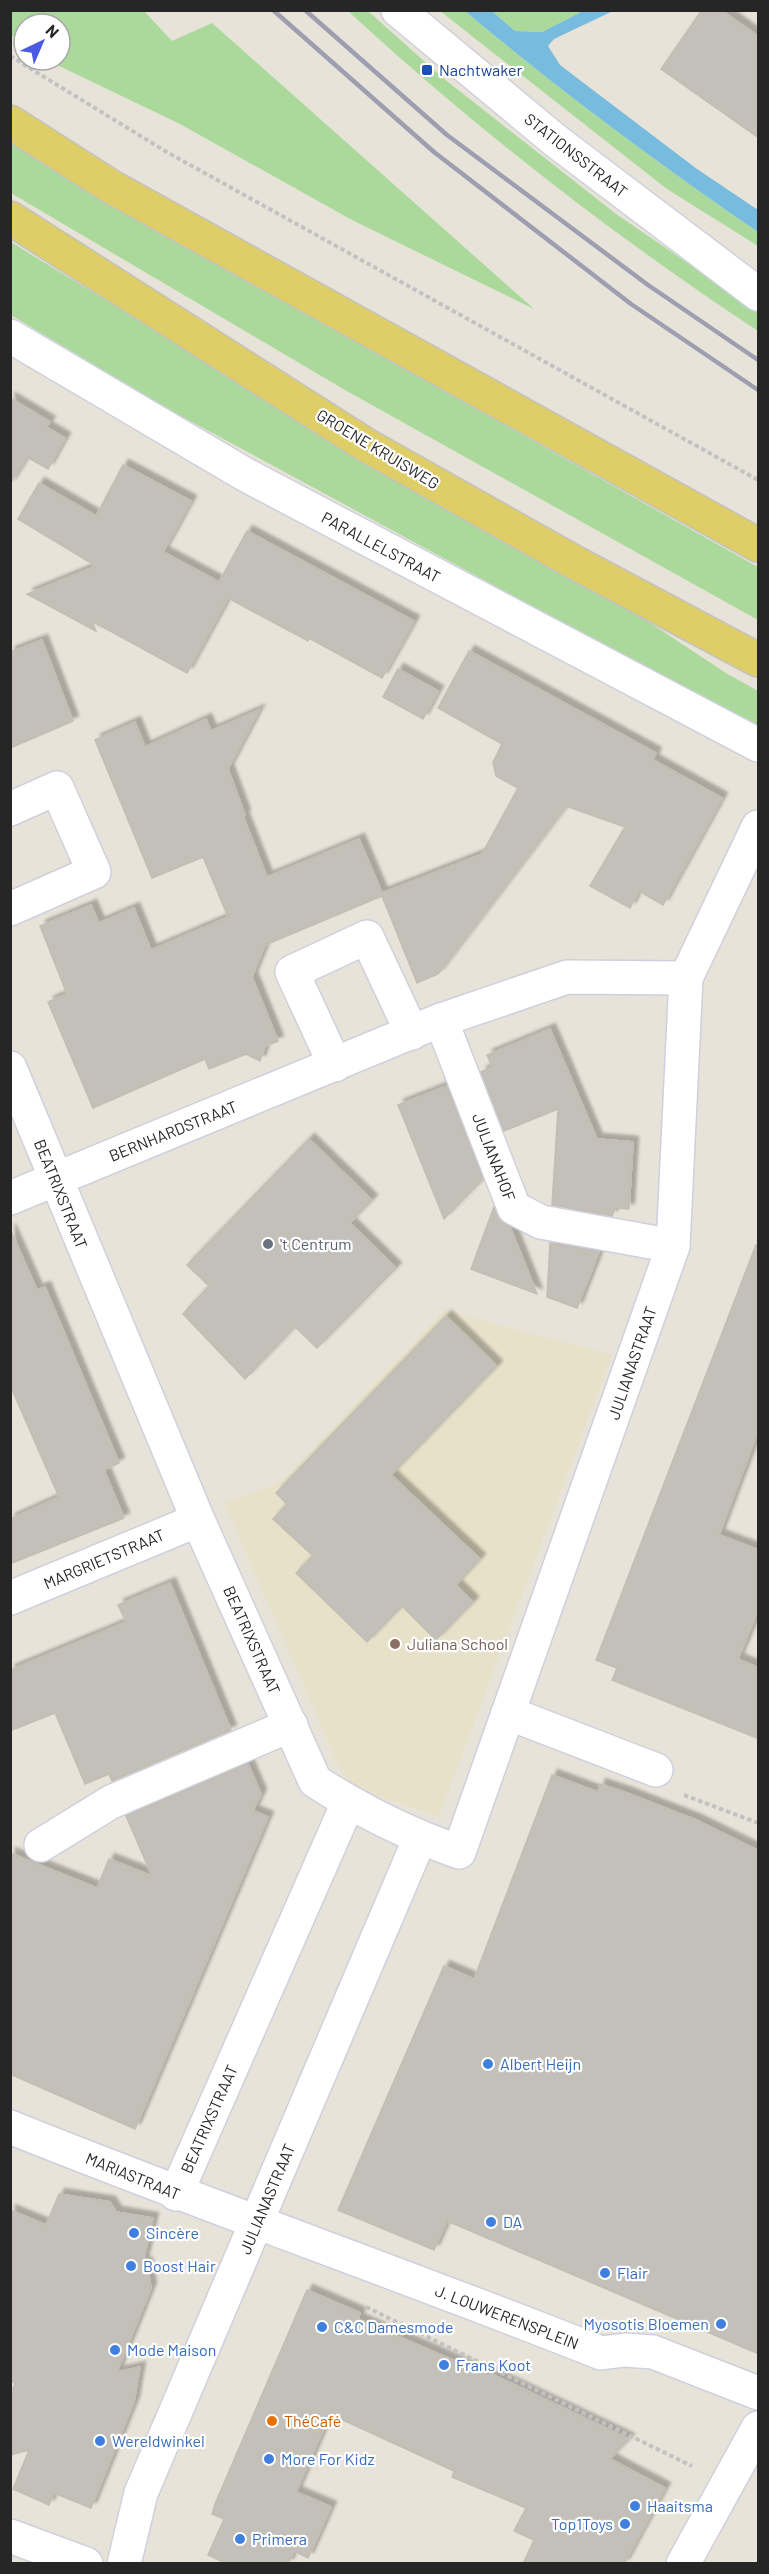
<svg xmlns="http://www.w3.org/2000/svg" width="769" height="2574" font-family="Barlow,sans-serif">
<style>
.education{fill:#e8e1ca}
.green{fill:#abd99b}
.water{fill:#77bbdf}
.building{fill:#c3bfb9;stroke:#c2beb4;stroke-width:1.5;filter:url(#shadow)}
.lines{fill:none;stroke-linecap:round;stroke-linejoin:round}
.minor-casing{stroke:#cfd0de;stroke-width:36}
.major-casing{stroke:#c2c2c2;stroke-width:36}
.path{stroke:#c2c2c2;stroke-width:4;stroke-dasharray:4.5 3;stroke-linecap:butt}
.minor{stroke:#fff;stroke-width:33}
.major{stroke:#dfcd67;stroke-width:33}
.rail{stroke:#9d9eaf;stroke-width:4.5}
.transit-dot{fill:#1a4fb4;stroke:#fff;stroke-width:2}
.worship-dot{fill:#6b7280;stroke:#fff;stroke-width:2}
.education-dot{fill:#8d6e63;stroke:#fff;stroke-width:2}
.shop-dot{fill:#3f7fe0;stroke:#fff;stroke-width:2}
.food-dot{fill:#e8710a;stroke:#fff;stroke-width:2}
.labels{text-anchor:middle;stroke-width:4.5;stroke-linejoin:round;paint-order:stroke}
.transit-label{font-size:16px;fill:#164399;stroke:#fff;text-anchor:start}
.street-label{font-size:16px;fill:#262626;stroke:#fff}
.worship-label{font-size:16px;fill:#5b616d;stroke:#fff;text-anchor:start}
.education-label{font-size:16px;fill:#785e54;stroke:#fff;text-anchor:start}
.shop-label{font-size:16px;fill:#366cbe;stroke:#fff;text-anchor:start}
.food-label{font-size:16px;fill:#c56008;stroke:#fff;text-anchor:start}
</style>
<defs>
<filter id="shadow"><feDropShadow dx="5.5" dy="-5.5" stdDeviation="1.5" flood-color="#0004"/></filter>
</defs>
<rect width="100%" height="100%" fill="#e8e3d9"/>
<!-- education -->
<polygon class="education" points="445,1310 612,1355 439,1817 347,1785 224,1503 281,1482"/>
<!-- green -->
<g class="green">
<polygon points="10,11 144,11 172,41 212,23 534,309 352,220 180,124 55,64 49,60 60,60 60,24 24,24 24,44 11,35"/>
<path d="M348,11h20l75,67 173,136 142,97v20c-144,-95 -283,-203 -410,-320z"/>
<path d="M440,11h25c94,79 192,152 293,221v14l-91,-57z"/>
<polygon points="492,11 583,11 542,32 515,31"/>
<polygon points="10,142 103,200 758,567 758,620 345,390 26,202 11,193"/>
<polygon points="11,242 102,298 514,533 726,673 758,691 758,728 168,409 11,315"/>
</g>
<!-- water -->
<path class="water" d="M465,11h27l23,20 27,1 41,-21h30l-59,28 -6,7 12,19 137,104 61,41v22c-101,-69 -199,-142 -293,-221z"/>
<!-- building -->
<g class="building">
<polygon points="702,10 721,10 759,37 759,138 661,69"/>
<polygon points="10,398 50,422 46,427 65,438 48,469 27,457 10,484"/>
<polygon points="123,465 191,501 163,552 219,582 247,531 414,621 382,678 309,638 308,641 228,598 187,673 92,621 96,631 27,594 96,566 18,519 39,483 96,516"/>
<polygon points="42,640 73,721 10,748 10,652"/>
<polygon points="469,651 656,753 653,760 722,798 663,905 639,891 630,908 590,886 625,827 566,806 438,974 417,983 382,896 265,945 252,977 278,1041 265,1046 260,1061 246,1054 209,1069 205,1059 93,1108 48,1002 67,994 40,926 91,905 99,923 134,908 151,950 228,917 203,857 152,878 95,740 135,722 145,747 206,719 211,731 259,710 228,769 245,815 243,816 267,877 359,839 382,893 482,854 518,788 496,776 493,762 502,744 438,708"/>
<polygon points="398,669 438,691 423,719 383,697"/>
<polygon points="550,1029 597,1139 633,1142 629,1209 615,1208 612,1216 552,1205 558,1109 504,1131 481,1072 492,1067 487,1055"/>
<polygon points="446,1086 483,1179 444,1219 398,1105"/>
<polygon points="309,1139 372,1200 350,1223 396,1268 317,1348 295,1327 245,1379 183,1314 209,1286 187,1265"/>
<polygon points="494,1207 497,1215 510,1227 537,1294 471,1269"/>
<polygon points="10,1229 37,1290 45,1287 119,1463 104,1470 124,1518 10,1564 10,1519 59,1497 10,1385"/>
<polygon points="550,1243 599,1252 577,1308 547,1297"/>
<polygon points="756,1245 759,1245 759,1429 719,1535 759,1550 759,1608 738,1659 759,1668 759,1739 612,1680 617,1668 596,1660"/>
<polygon points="446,1316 497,1366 391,1475 480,1559 456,1585 473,1602 436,1640 402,1606 367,1642 296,1573 313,1556 273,1519 287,1504 276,1493"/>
<polygon points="170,1583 231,1730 112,1781 109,1774 85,1784 55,1713 10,1731 10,1670 126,1622 118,1605"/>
<polygon points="248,1764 261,1794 253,1811 268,1817 135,2129 10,2074 10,1853 97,1888 109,1859 152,1876 126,1816"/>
<polygon points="552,1775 598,1792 600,1784 627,1793 696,1820 759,1851 759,2354 447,2221 434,2250 338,2210 444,1966 474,1979"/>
<polygon points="59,2194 110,2202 116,2212 153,2218 143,2263 147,2263 151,2288 117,2372 140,2367 134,2402 91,2508 54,2493 49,2505 13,2489 29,2450 10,2455 10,2395 15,2384 10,2379 10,2210 46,2225"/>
<polygon points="307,2290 360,2313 358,2319 489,2376 490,2373 629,2439 610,2459 665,2488 624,2564 523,2564 534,2540 514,2531 526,2508 452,2477 454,2471 330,2414 296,2492 331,2507 308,2558 294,2551 288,2564 227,2564 208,2555 224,2519 212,2514 215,2504"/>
</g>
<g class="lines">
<defs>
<g id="minor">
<polyline points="398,10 556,141 758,294"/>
<polyline points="10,336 246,475 758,745"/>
<polyline points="10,809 57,788 94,872 10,909"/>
<polyline points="441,1020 514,1208 541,1222 673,1246"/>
<polyline points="335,1065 292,972 367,937 412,1033"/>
<path d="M10,1068l188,452 117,261c46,30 93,53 144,71l214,-606 13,-268 72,-151"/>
<polyline points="10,1198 441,1020 567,977 686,978"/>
<polyline points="10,1598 198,1520"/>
<polyline points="508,1713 656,1770"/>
<polyline points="41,1845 111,1802 291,1725"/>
<path d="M10,2127c196,79 395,148 591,226l24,-3 28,2 105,41"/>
<polyline points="176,2194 348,1803"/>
<polyline points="10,2536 86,2564"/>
<polyline points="124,2564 141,2493 420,1838"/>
<polyline points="683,2564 758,2428"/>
</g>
<g id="major">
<polyline points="10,122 110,186 758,545"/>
<polyline points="10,218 366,445 574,562 758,660"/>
</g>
</defs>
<!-- minor casing -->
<use href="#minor" class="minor-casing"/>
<!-- major casing -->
<use href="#major" class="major-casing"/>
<!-- path -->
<g class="path">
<polyline points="10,56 165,151 758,480"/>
<polyline points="684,1795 758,1823"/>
<polyline points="366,2307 692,2466"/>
</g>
<!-- minor -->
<use href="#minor" class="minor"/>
<!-- major -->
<use href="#major" class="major"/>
<!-- rail -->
<g class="rail">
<polyline points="273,10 434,152 631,304 758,390"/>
<polyline points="305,10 447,135 648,285 758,360"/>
</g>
</g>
<!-- markers -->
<rect class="transit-dot" x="421" y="64" width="12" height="12" rx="3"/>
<circle class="worship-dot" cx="268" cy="1244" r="6"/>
<circle class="education-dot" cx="395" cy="1644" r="6"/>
<g class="shop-dot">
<circle cx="488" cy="2064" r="6"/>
<circle cx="491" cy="2222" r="6"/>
<circle cx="134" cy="2233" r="6"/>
<circle cx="131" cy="2266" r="6"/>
<circle cx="605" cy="2273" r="6"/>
<circle cx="721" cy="2324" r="6"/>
<circle cx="322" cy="2327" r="6"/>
<circle cx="115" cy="2350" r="6"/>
<circle cx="444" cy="2365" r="6"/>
<circle cx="100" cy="2441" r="6"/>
<circle cx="269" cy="2459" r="6"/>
<circle cx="635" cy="2506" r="6"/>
<circle cx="625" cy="2524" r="6"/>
<circle cx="240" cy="2539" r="6"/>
</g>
<circle class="food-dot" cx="272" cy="2421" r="6"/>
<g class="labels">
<!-- transit labels -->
<g class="transit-label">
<text x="439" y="76">Nachtwaker</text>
</g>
<!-- street labels -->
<g class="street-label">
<text transform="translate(576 155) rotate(38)" y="6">STATIONSSTRAAT</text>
<text transform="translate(378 449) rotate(31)" y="6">GROENE KRUISWEG</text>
<text transform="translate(381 547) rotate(28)" y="6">PARALLELSTRAAT</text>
<text transform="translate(173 1131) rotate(-22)" y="6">BERNHARDSTRAAT</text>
<text transform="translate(494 1157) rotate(69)" y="6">JULIANAHOF</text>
<text transform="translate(61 1194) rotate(68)" y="6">BEATRIXSTRAAT</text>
<text transform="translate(632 1363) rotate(-71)" y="6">JULIANASTRAAT</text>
<text transform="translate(104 1559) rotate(-23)" y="6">MARGRIETSTRAAT</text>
<text transform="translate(252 1640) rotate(66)" y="6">BEATRIXSTRAAT</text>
<text transform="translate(209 2119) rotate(-66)" y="6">BEATRIXSTRAAT</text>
<text transform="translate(133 2176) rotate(22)" y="6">MARIASTRAAT</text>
<text transform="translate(267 2199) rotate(-67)" y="6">JULIANASTRAAT</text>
<text transform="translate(507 2317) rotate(21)" y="6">J. LOUWERENSPLEIN</text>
</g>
<!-- worship labels -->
<g class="worship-label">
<text x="280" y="1250">'t Centrum</text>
</g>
<!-- education labels -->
<g class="education-label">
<text x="407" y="1650">Juliana School</text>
</g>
<!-- shop labels -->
<g class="shop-label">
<text x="500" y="2070">Albert Heijn</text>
<text x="503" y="2228">DA</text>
<text x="146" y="2239">Sincère</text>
<text x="143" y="2272">Boost Hair</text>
<text x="617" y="2279">Flair</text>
<text x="709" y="2330" text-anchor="end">Myosotis Bloemen</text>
<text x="334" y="2333">C&amp;C Damesmode</text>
<text x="127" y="2356">Mode Maison</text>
<text x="456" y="2371">Frans Koot</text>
<text x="112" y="2447">Wereldwinkel</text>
<text x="281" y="2465">More For Kidz</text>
<text x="647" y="2512">Haaitsma</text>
<text x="613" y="2530" text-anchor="end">Top1Toys</text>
<text x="252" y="2545">Primera</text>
</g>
<!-- food labels -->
<g class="food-label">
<text x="284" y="2427">ThéCafé</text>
</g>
</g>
<!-- border -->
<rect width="769" height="2574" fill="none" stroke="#262626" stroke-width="24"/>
<!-- north arrow -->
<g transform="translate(42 42) rotate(44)"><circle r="28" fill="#ffffff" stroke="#a8a8a8" stroke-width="1.5"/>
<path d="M0-4.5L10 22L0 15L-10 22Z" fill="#4a5ae4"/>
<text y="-9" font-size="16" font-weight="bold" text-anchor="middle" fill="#262626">N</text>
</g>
</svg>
